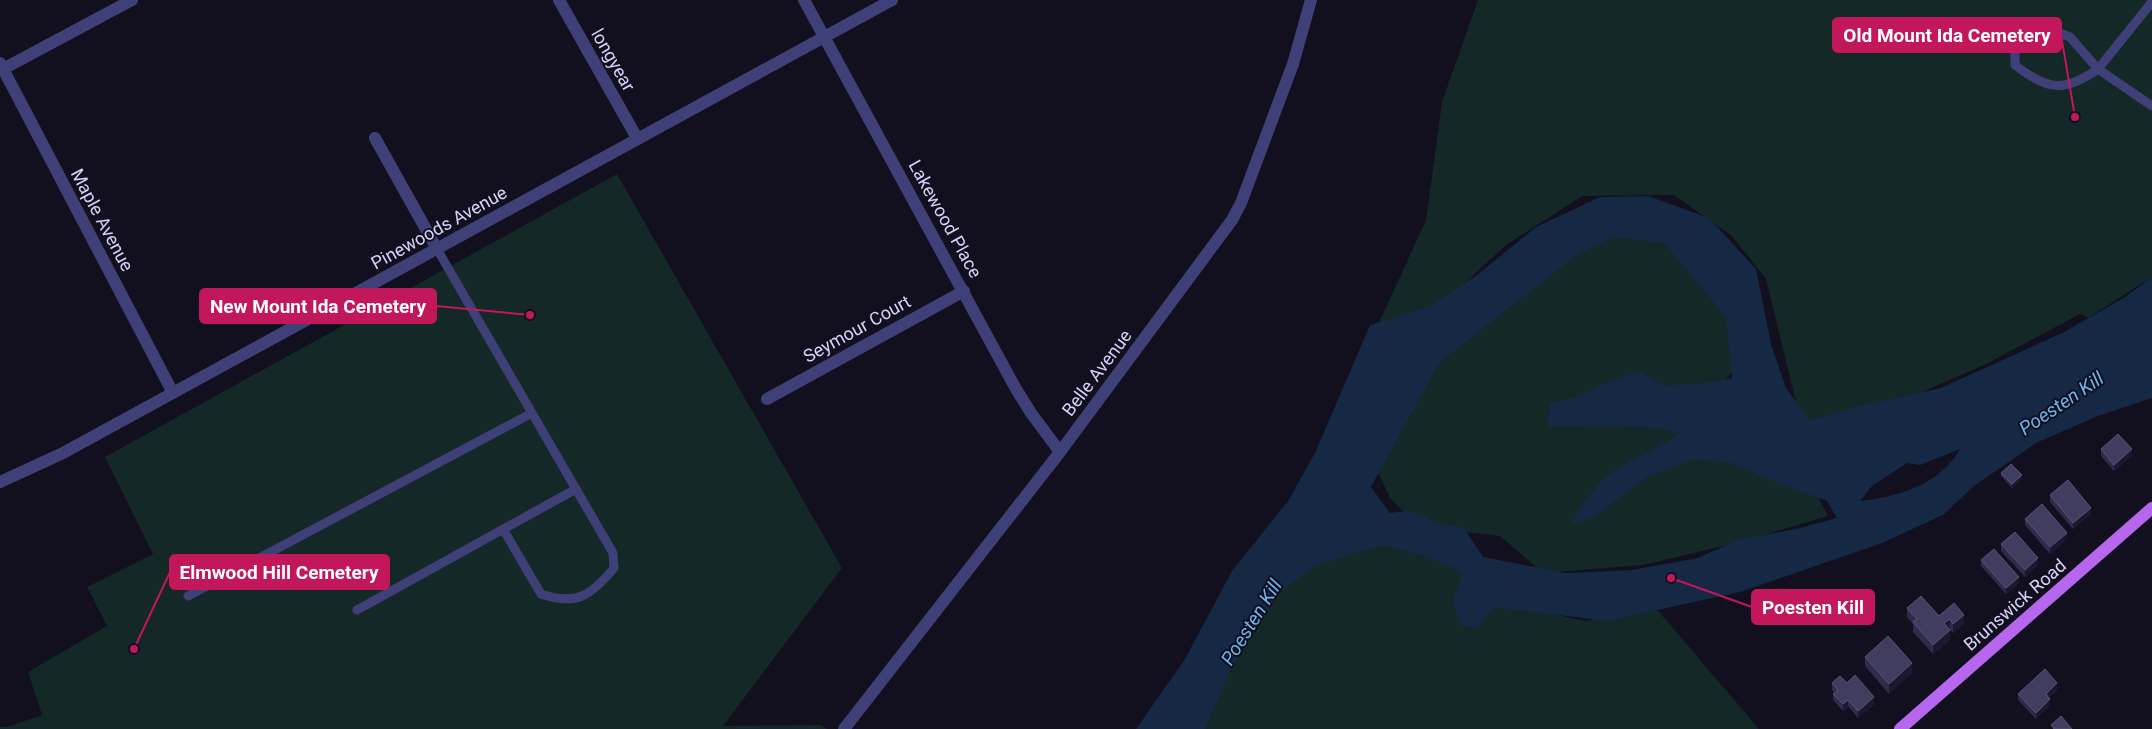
<svg xmlns="http://www.w3.org/2000/svg" width="2152" height="729" font-family="Roboto,sans-serif">
<style>
.green{fill:#132827}
.water{fill:#152844;fill-rule:evenodd}
.lines{fill:none;stroke-linecap:round;stroke-linejoin:round}
.service{stroke:#404079;stroke-width:9}
.minor{stroke:#404079;stroke-width:12}
.tertiary{stroke:#404079;stroke-width:12}
.primary{stroke:#b767ed;stroke-width:12}
.wall{fill:#302b4b}
.shaded-wall{fill:#1c1832}
.building{fill:#413d5e;stroke:#595476}
.labels{text-anchor:middle;stroke-width:4;stroke-linejoin:round;paint-order:stroke}
.street-label{font-size:18px;fill:#d6d3fa;stroke:#120f1f}
.water-label{font-size:19px;font-style:italic;fill:#6db5ed;stroke:#120f1f}
.leader{fill:none;stroke:#c2185b;stroke-width:2}
.callout-dot{fill:#c2185b;stroke:#120f1f;stroke-width:2}
.callout{fill:#c2185b;stroke:#c2185b;stroke-width:2}
.callout-label{font-size:19px;text-anchor:middle;font-weight:bold;fill:#fff}
</style>
<rect width="100%" height="100%" fill="#120f1f"/>
<!-- green -->
<g class="green">
<polygon points="1478,0 2152,0 2152,277 2088,318 2080,314 1988,363 1888,407 1803,431 1766,279 1732,236 1674,195 1582,196 1506,245 1424,321 1339,410 1426,220 1442,102"/>
<polygon points="617,174 842,568 723,726 821,725 827,729 0,729 0,727 7,727 42,715 28,672 107,626 87,587 153,554 105,457"/>
<polygon points="1618,234 1669,242 1729,313 1735,369 1680,430 1816,493 1828,516 1740,542 1643,565 1543,573 1500,536 1418,527 1390,498 1363,439 1408,372 1567,254"/>
<polygon points="1380,540 1460,567 1497,601 1585,621 1655,607 1759,729 1199,729 1221,676 1273,593 1312,560"/>
</g>
<!-- water -->
<path class="water" d="M1648,196l61,22 47,51 15,75 15,44 24,32 50,-14 81,-18 123,-56 61,-35 27,-20v121l-54,18 -62,27 -62,43 -31,29 -61,28 -142,49 -133,29 -114,-14 -15,21 -16,-2 -10,-23 9,-24 -3,-9 -37,-15 -40,-10 -66,21 -39,29 -46,76 -25,58h-69l49,-70 47,-88 56,-70 27,-48 55,-128 58,-18 49,-32 59,-48 64,-30zM1615,237l49,6 62,74 6,61 -33,6 -37,1 -22,-14 -34,12 -28,14 -28,6 -3,24c45,-2 89,-5 133,6 -20,15 -44,23 -65,37 -19,12 -33,36 -45,54l23,-6 54,-41 47,-18 38,4 43,19 52,19 10,17 -37,10 -63,12 -39,18 -66,12 -66,3 -83,-16 -19,-29c-9,-2 -20,-2 -28,-6 -20,-9 -22,-13 -46,-9l-19,-26 69,-125 137,-107zM1960,449c-19,35 -62,48 -100,52l12,-15 35,-23 13,2z"/>
<g class="lines">
<!-- service -->
<g class="service">
<polyline points="2152,2 2098,69 2152,106"/>
<path d="M2049,29l21,8 28,32c-34,24 -51,21 -83,-4v-23l15,-11z"/>
<path d="M437,249l176,304 1,15c-23,28 -38,38 -73,26l-38,-65"/>
<polyline points="188,596 532,413"/>
<polyline points="357,610 576,489"/>
</g>
<!-- minor -->
<g class="minor">
<polyline points="559,0 637,138"/>
<polyline points="804,0 1016,389 1031,413 1060,452"/>
<polyline points="0,63 173,393"/>
<polyline points="3,69 132,0"/>
<polyline points="375,138 437,249"/>
<polyline points="767,399 964,291"/>
<polyline points="844,729 1060,452 1232,220 1241,203 1293,64 1311,0"/>
</g>
<!-- tertiary -->
<polyline class="tertiary" points="0,482 63,453 892,0"/>
<!-- primary -->
<polyline class="primary" points="1900,729 2152,508"/>
</g>
<!-- wall -->
<g class="wall">
<polygon points="2101,449 2132,456 2114,471 2101,456"/>
<polygon points="2001,473 2022,478 2012,488 2001,476"/>
<polygon points="2050,495 2091,514 2073,529 2050,502"/>
<polygon points="2025,519 2067,539 2050,554 2025,525"/>
<polygon points="2001,544 2038,564 2025,577 2001,551"/>
<polygon points="1981,560 2019,583 2006,594 1981,566"/>
<polygon points="1907,608 1939,616 1964,624 1953,633 1949,629 1950,640 1933,654 1913,632 1913,624 1907,617"/>
<polygon points="1865,657 1912,673 1889,694 1865,666"/>
<polygon points="1832,683 1847,683 1874,704 1858,718 1848,706 1843,711 1833,700 1833,694 1835,693 1832,690"/>
<polygon points="2057,690 2049,698 2050,706 2036,719 2018,700 2018,694"/>
</g>
<!-- shaded-wall -->
<g class="shaded-wall">
<polygon points="2132,449 2132,456 2114,471 2114,465"/>
<polygon points="2022,475 2022,478 2012,488 2012,484"/>
<polygon points="2091,508 2091,514 2073,529 2073,523"/>
<polygon points="2067,533 2067,539 2050,554 2050,547"/>
<polygon points="2038,558 2038,564 2025,577 2025,570"/>
<polygon points="2019,577 2019,583 2006,594 2006,588"/>
<polygon points="1964,615 1964,624 1953,633 1953,624"/>
<polygon points="1950,619 1950,629 1944,633 1944,623"/>
<polygon points="1950,630 1950,640 1933,654 1933,645"/>
<polygon points="1912,663 1912,673 1889,694 1889,684"/>
<polygon points="2057,683 2057,690 2046,701 2046,694"/>
<polygon points="1874,697 1874,704 1858,718 1858,711"/>
<polygon points="2050,699 2050,706 2036,719 2036,713"/>
<polygon points="1848,700 1848,706 1843,711 1843,704"/>
</g>
<!-- building -->
<g class="building">
<polygon points="2118,434 2132,449 2114,465 2101,449"/>
<polygon points="2011,464 2022,475 2012,484 2001,473"/>
<polygon points="2068,480 2091,508 2073,523 2050,495"/>
<polygon points="2042,504 2067,533 2050,547 2025,519"/>
<polygon points="2015,532 2038,558 2025,570 2001,544"/>
<polygon points="1994,549 2019,577 2006,588 1981,560"/>
<polygon points="1921,596 1939,616 1954,603 1964,615 1953,624 1950,619 1944,623 1950,630 1933,645 1913,622 1917,619 1907,608"/>
<polygon points="1888,636 1912,663 1889,684 1865,657"/>
<polygon points="2045,669 2057,683 2046,694 2050,699 2036,713 2018,694"/>
<polygon points="1855,675 1874,697 1858,711 1848,700 1843,704 1833,694 1838,690 1832,683 1840,676 1847,683"/>
<polygon points="2061,716 2072,729 2054,729 2051,725"/>
</g>
<g class="labels">
<!-- street labels -->
<g class="street-label">
<text transform="translate(613 60) rotate(60)" y="6">longyear</text>
<text transform="translate(945 219) rotate(61)" y="6">Lakewood Place</text>
<text transform="translate(102 220) rotate(62)" y="6">Maple Avenue</text>
<text transform="translate(439 228) rotate(-29)" y="6">Pinewoods Avenue</text>
<text transform="translate(857 329) rotate(-29)" y="6">Seymour Court</text>
<text transform="translate(1097 373) rotate(-53)" y="6">Belle Avenue</text>
<text transform="translate(2015 605) rotate(-41)" y="6">Brunswick Road</text>
</g>
<!-- water labels -->
<g class="water-label">
<text transform="translate(2061 403) rotate(-34)" y="7">Poesten Kill</text>
<text transform="translate(1251 622) rotate(-58)" y="7">Poesten Kill</text>
</g>
</g>
<!-- callouts -->
<path class="leader" d="M2075 117L2061 35M530 315L436 306M134 649L170 572M1671 578L1752 607"/>
<g class="callout-dot">
<circle cx="2075" cy="117" r="5"/>
<circle cx="530" cy="315" r="5"/>
<circle cx="134" cy="649" r="5"/>
<circle cx="1671" cy="578" r="5"/>
</g>
<g class="callout">
<rect x="1833" y="18" width="228" height="34" rx="5"/>
<rect x="200" y="289" width="236" height="34" rx="5"/>
<rect x="170" y="555" width="219" height="34" rx="5"/>
<rect x="1752" y="590" width="122" height="34" rx="5"/>
</g>
<g class="callout-label">
<text x="1947" y="42">Old Mount Ida Cemetery</text>
<text x="318" y="313">New Mount Ida Cemetery</text>
<text x="279" y="579">Elmwood Hill Cemetery</text>
<text x="1813" y="614">Poesten Kill</text>
</g>
</svg>
